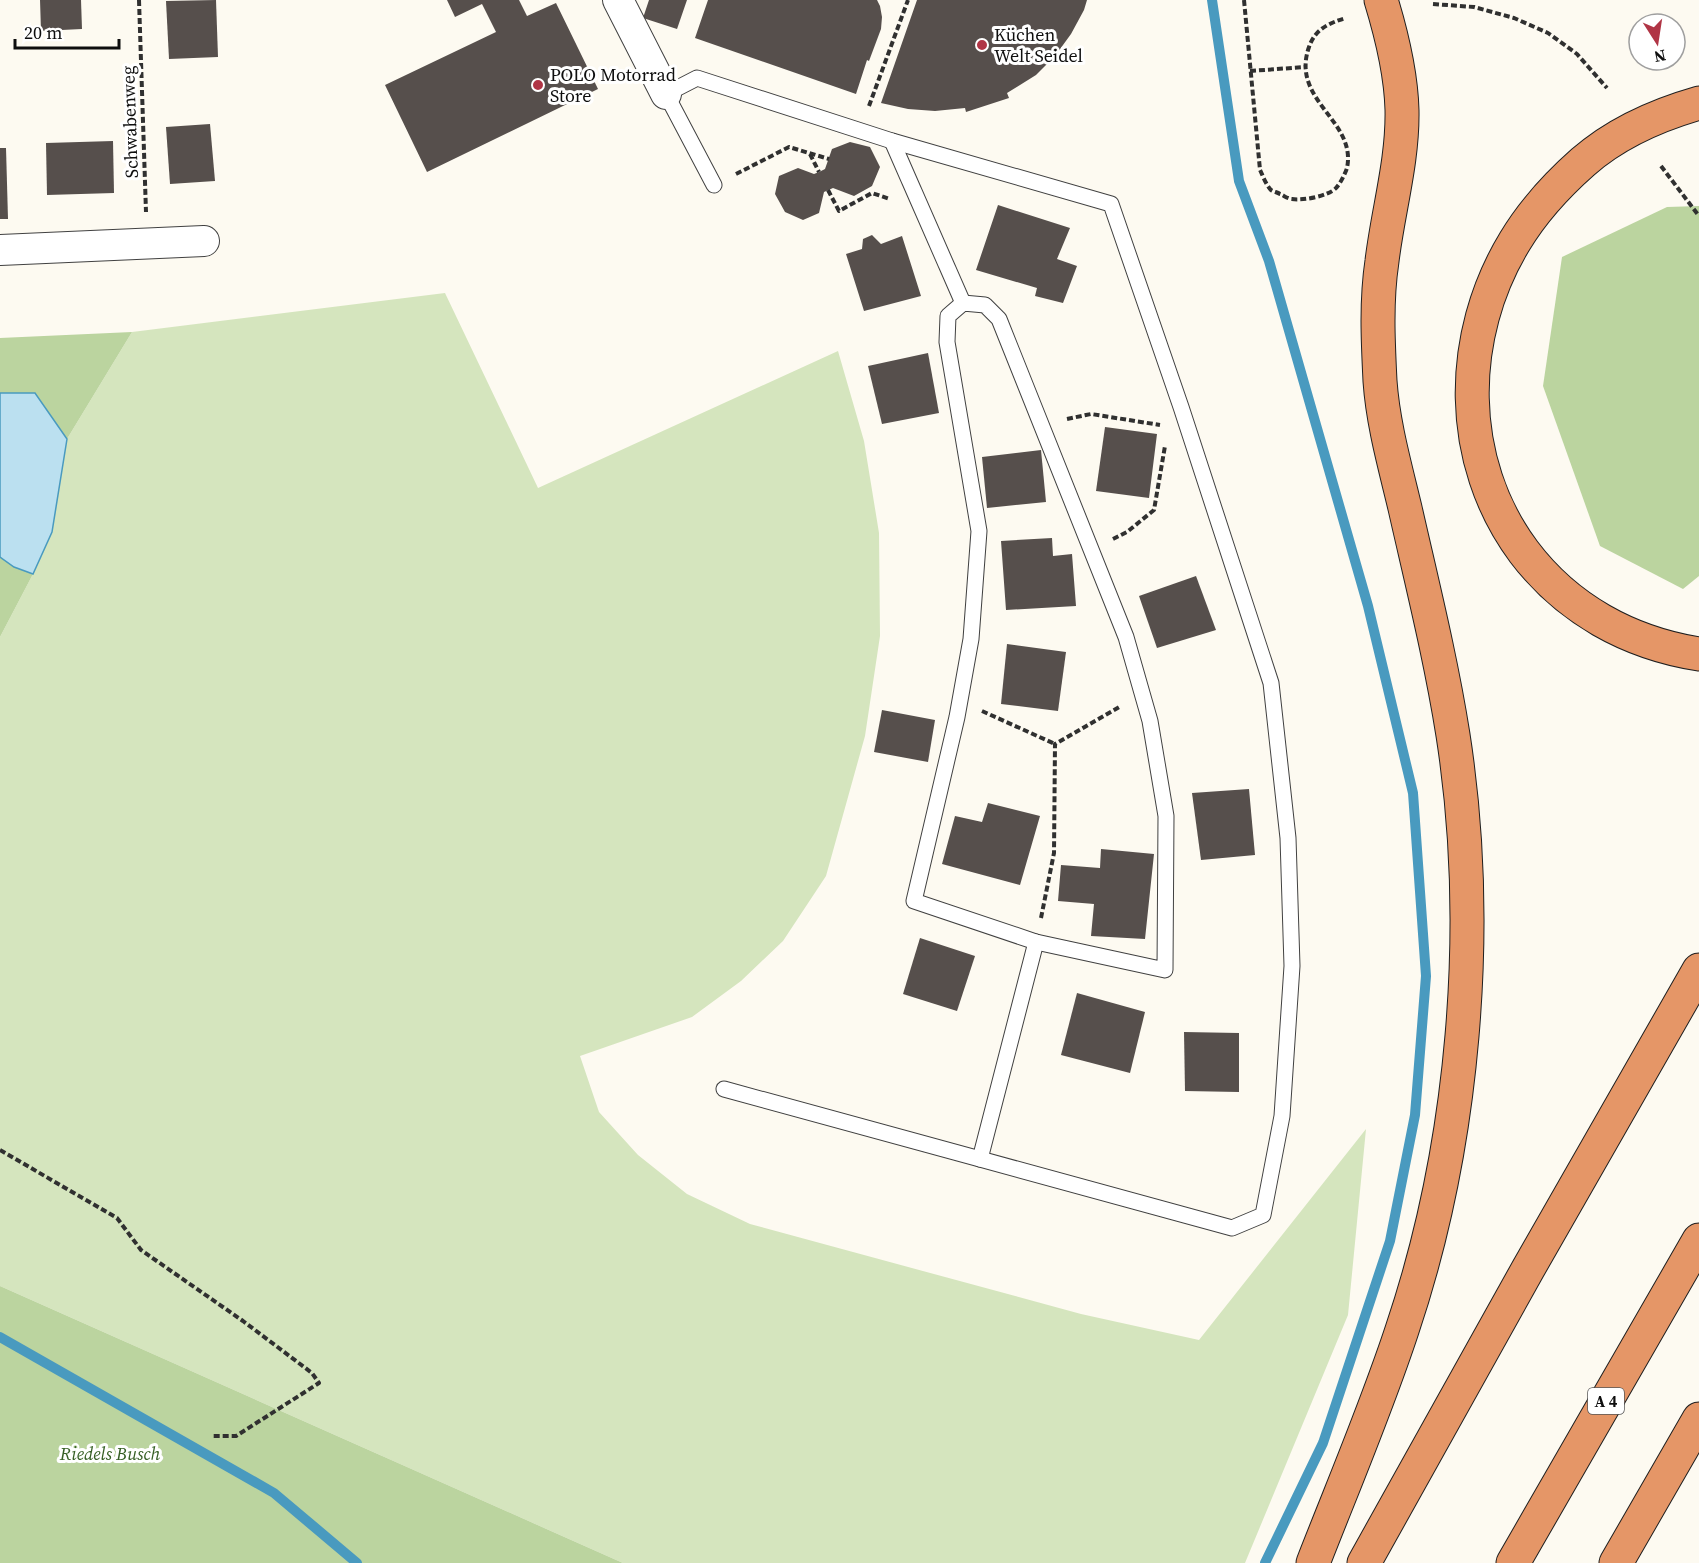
<svg xmlns="http://www.w3.org/2000/svg" width="1699" height="1563" font-family="'Source Serif 4',serif">
<style>
.green{fill:#d5e5be}
.forest{fill:#bbd49f}
.water{fill:#bbe0f0;stroke:#499abf;stroke-width:1.5}
.lines{fill:none;stroke-linecap:round;stroke-linejoin:round}
.stream{stroke:#499abf;stroke-width:10}
.building{fill:#564f4c}
.service-casing{stroke:#414141;stroke-width:17}
.minor-casing{stroke:#414141;stroke-width:32}
.motorway-casing{stroke:#1f1f1f;stroke-width:35}
.path{stroke:#303030;stroke-width:4;stroke-dasharray:6 3;stroke-linecap:butt}
.service{stroke:#fff;stroke-width:15}
.minor{stroke:#fff;stroke-width:30}
.motorway{stroke:#e59667;stroke-width:33}
.poi-dot{fill:#b03545;stroke:#fff;stroke-width:2}
.labels{text-anchor:middle;stroke-width:6;stroke-linejoin:round;paint-order:stroke}
.shield{fill:#fff;stroke:#565656;stroke-width:1.5}
.shield-label{font-size:16px;font-weight:bold;fill:#0e0e0e}
.poi-label{font-size:18px;fill:#0e0e0e;stroke:#fff;text-anchor:start}
.street-label{font-size:18px;fill:#0e0e0e;stroke:#fff}
.park-label{font-size:18px;font-style:italic;fill:#365f25;stroke:#fff}
</style>
<rect width="100%" height="100%" fill="#fdfaf1"/>
<!-- green -->
<polygon class="green" points="445,293 538,488 838,351 864,441 879,533 880,636 865,736 826,876 783,941 741,981 692,1017 580,1056 599,1112 638,1155 687,1194 750,1224 1081,1314 1199,1340 1366,1129 1348,1315 1245,1563 623,1563 0,1286 0,637 33,574 52,532 67,439 132,332"/>
<!-- forest -->
<g class="forest">
<polygon points="1699,206 1699,576 1683,589 1600,546 1543,386 1562,257 1667,207"/>
<polygon points="132,332 67,439 35,393 0,393 0,338"/>
<polygon points="0,557 14,567 33,574 0,637"/>
<polygon points="0,1286 623,1563 0,1563"/>
</g>
<!-- water -->
<polygon class="water" points="0,393 35,393 67,439 52,532 33,574 14,567 0,557"/>
<g class="lines">
<!-- stream -->
<g class="stream">
<polyline points="1212,0 1239,181 1269,261 1368,606 1413,793 1426,976 1415,1115 1390,1241 1323,1443 1265,1563"/>
<polyline points="0,1337 274,1493 357,1563"/>
</g>
</g>
<!-- building -->
<g class="building">
<polygon points="40,0 81,0 82,29 41,31"/>
<polygon points="216,0 218,57 169,59 166,1"/>
<polygon points="447,0 519,0 527,16 556,3 598,89 427,172 385,85 496,32 482,4 455,17"/>
<polygon points="649,0 687,0 677,29 643,18"/>
<polygon points="708,0 877,0 880,6 882,17 881,29 869,61 867,60 856,94 695,38"/>
<polygon points="917,0 1087,0 1084,10 1071,34 1055,56 1036,75 1007,93 1009,98 966,112 965,108 935,111 908,109 881,103"/>
<polygon points="210,124 215,181 170,184 166,127"/>
<polygon points="113,141 114,193 47,195 46,143"/>
<polygon points="850,142 870,147 880,167 872,186 854,196 833,188 824,192 819,213 803,220 785,212 775,194 779,176 798,168 814,174 819,172 825,169 832,149"/>
<polygon points="0,148 6,148 8,219 0,219"/>
<polygon points="998,205 1070,228 1057,259 1077,266 1063,303 1035,296 1037,288 976,270"/>
<polygon points="872,235 881,244 902,236 921,296 864,311 846,254 862,249 863,239"/>
<polygon points="928,353 939,413 882,424 868,366"/>
<polygon points="1105,427 1157,434 1149,498 1096,491"/>
<polygon points="1041,450 1046,502 987,508 982,457"/>
<polygon points="1052,538 1053,556 1072,554 1076,606 1006,610 1001,541"/>
<polygon points="1196,576 1216,630 1157,648 1139,596"/>
<polygon points="1007,644 1066,652 1058,711 1001,704"/>
<polygon points="882,710 935,720 928,762 874,752"/>
<polygon points="1249,789 1255,855 1201,860 1192,793"/>
<polygon points="988,803 1040,816 1020,885 942,864 955,816 982,822"/>
<polygon points="1101,849 1154,854 1145,939 1091,936 1094,904 1058,901 1061,865 1100,868"/>
<polygon points="920,938 975,956 957,1011 903,994"/>
<polygon points="1077,993 1145,1012 1130,1073 1061,1055"/>
<polygon points="1184,1032 1239,1033 1239,1092 1185,1091"/>
</g>
<g class="lines">
<defs>
<g id="service">
<polyline points="892,141 963,303"/>
<polyline points="714,185 666,94 697,78 892,141 1111,204 1181,407 1271,683 1288,838 1292,966 1282,1116 1263,1215 1232,1228 980,1159 1036,942"/>
<polygon points="963,303 985,305 999,319 1126,637 1150,721 1166,816 1165,970 1036,942 914,901 957,717 971,639 979,531 947,342 948,316"/>
<polyline points="724,1089 980,1159"/>
</g>
<g id="minor">
<polyline points="618,0 666,94"/>
<polyline points="0,250 204,241"/>
</g>
<g id="motorway">
<path d="M1699,103c-42,12 -83,30 -116,59 -26,23 -50,49 -68,79 -58,95 -59,220 9,311 43,57 105,91 175,102"/>
<path d="M1313,1563c30,-77 63,-154 89,-233 62,-184 81,-402 51,-595 -12,-76 -31,-152 -48,-227 -10,-42 -22,-84 -25,-127 -2,-40 -4,-80 2,-120 6,-50 21,-100 20,-151 -1,-38 -10,-74 -21,-110"/>
<polyline points="1364,1563 1528,1269 1699,970"/>
<polyline points="1513,1563 1699,1240"/>
<polyline points="1616,1563 1699,1419"/>
</g>
</defs>
<!-- service casing -->
<use href="#service" class="service-casing"/>
<!-- minor casing -->
<use href="#minor" class="minor-casing"/>
<!-- motorway casing -->
<use href="#motorway" class="motorway-casing"/>
<!-- path -->
<g class="path">
<polyline points="139,0 146,212"/>
<path d="M1244,0l16,170c3,6 6,15 11,20 3,2 6,2 9,4 3,1 8,5 12,5 10,2 37,-3 44,-11 4,-4 9,-14 11,-20 10,-48 -57,-67 -38,-121 6,-18 20,-24 37,-29"/>
<polyline points="1433,4 1474,7 1514,18 1548,33 1577,54 1607,88"/>
<polyline points="1250,71 1305,67"/>
<polyline points="869,106 908,0"/>
<polyline points="810,154 819,172"/>
<polyline points="1661,166 1699,216"/>
<polyline points="736,174 789,147 829,159"/>
<polyline points="828,190 839,211 872,193 890,199"/>
<polyline points="1067,419 1091,414 1160,425"/>
<polyline points="1113,539 1127,532 1154,510 1165,446"/>
<polyline points="982,711 1055,744"/>
<polyline points="1041,918 1054,853 1055,744 1121,706"/>
<polyline points="0,1150 117,1218 141,1250 243,1321 312,1373 319,1383 236,1436 212,1436"/>
</g>
<!-- service -->
<use href="#service" class="service"/>
<!-- minor -->
<use href="#minor" class="minor"/>
<!-- motorway -->
<use href="#motorway" class="motorway"/>
</g>
<!-- markers -->
<g class="poi-dot">
<circle cx="982" cy="45" r="6"/>
<circle cx="538" cy="85" r="6"/>
</g>
<g class="labels">
<!-- shield labels -->
<rect class="shield" x="1588" y="1388" width="36" height="26" rx="4.5"/>
<g class="shield-label">
<text x="1606" y="1407">A 4</text>
</g>
<!-- poi labels -->
<g class="poi-label">
<text x="994" y="41">Küchen<tspan x="994" dy="21">Welt Seidel</tspan></text>
<text x="550" y="81">POLO Motorrad<tspan x="550" dy="21">Store</tspan></text>
</g>
<!-- street labels -->
<g class="street-label">
<text transform="translate(130 122) rotate(-92)" y="6">Schwabenweg</text>
</g>
<!-- park labels -->
<g class="park-label">
<text x="110" y="1460">Riedels Busch</text>
</g>
</g>
<!-- north arrow -->
<g transform="translate(1657 42) rotate(168)"><circle r="28" fill="#ffffff" stroke="#9f9f9f" stroke-width="1.5"/>
<path d="M0-4.5L10 22L0 15L-10 22Z" fill="#b03545"/>
<text y="-9" font-size="16" font-weight="bold" text-anchor="middle" fill="#0e0e0e">N</text>
</g>
<!-- scale -->
<path d="M15 39v9h104v-9" fill="none" stroke="#0e0e0e" stroke-width="3"/>
<text x="24" y="39" font-size="18" fill="#0e0e0e" stroke="#ffffff" stroke-width="4.5" paint-order="stroke">20 m</text>
</svg>
